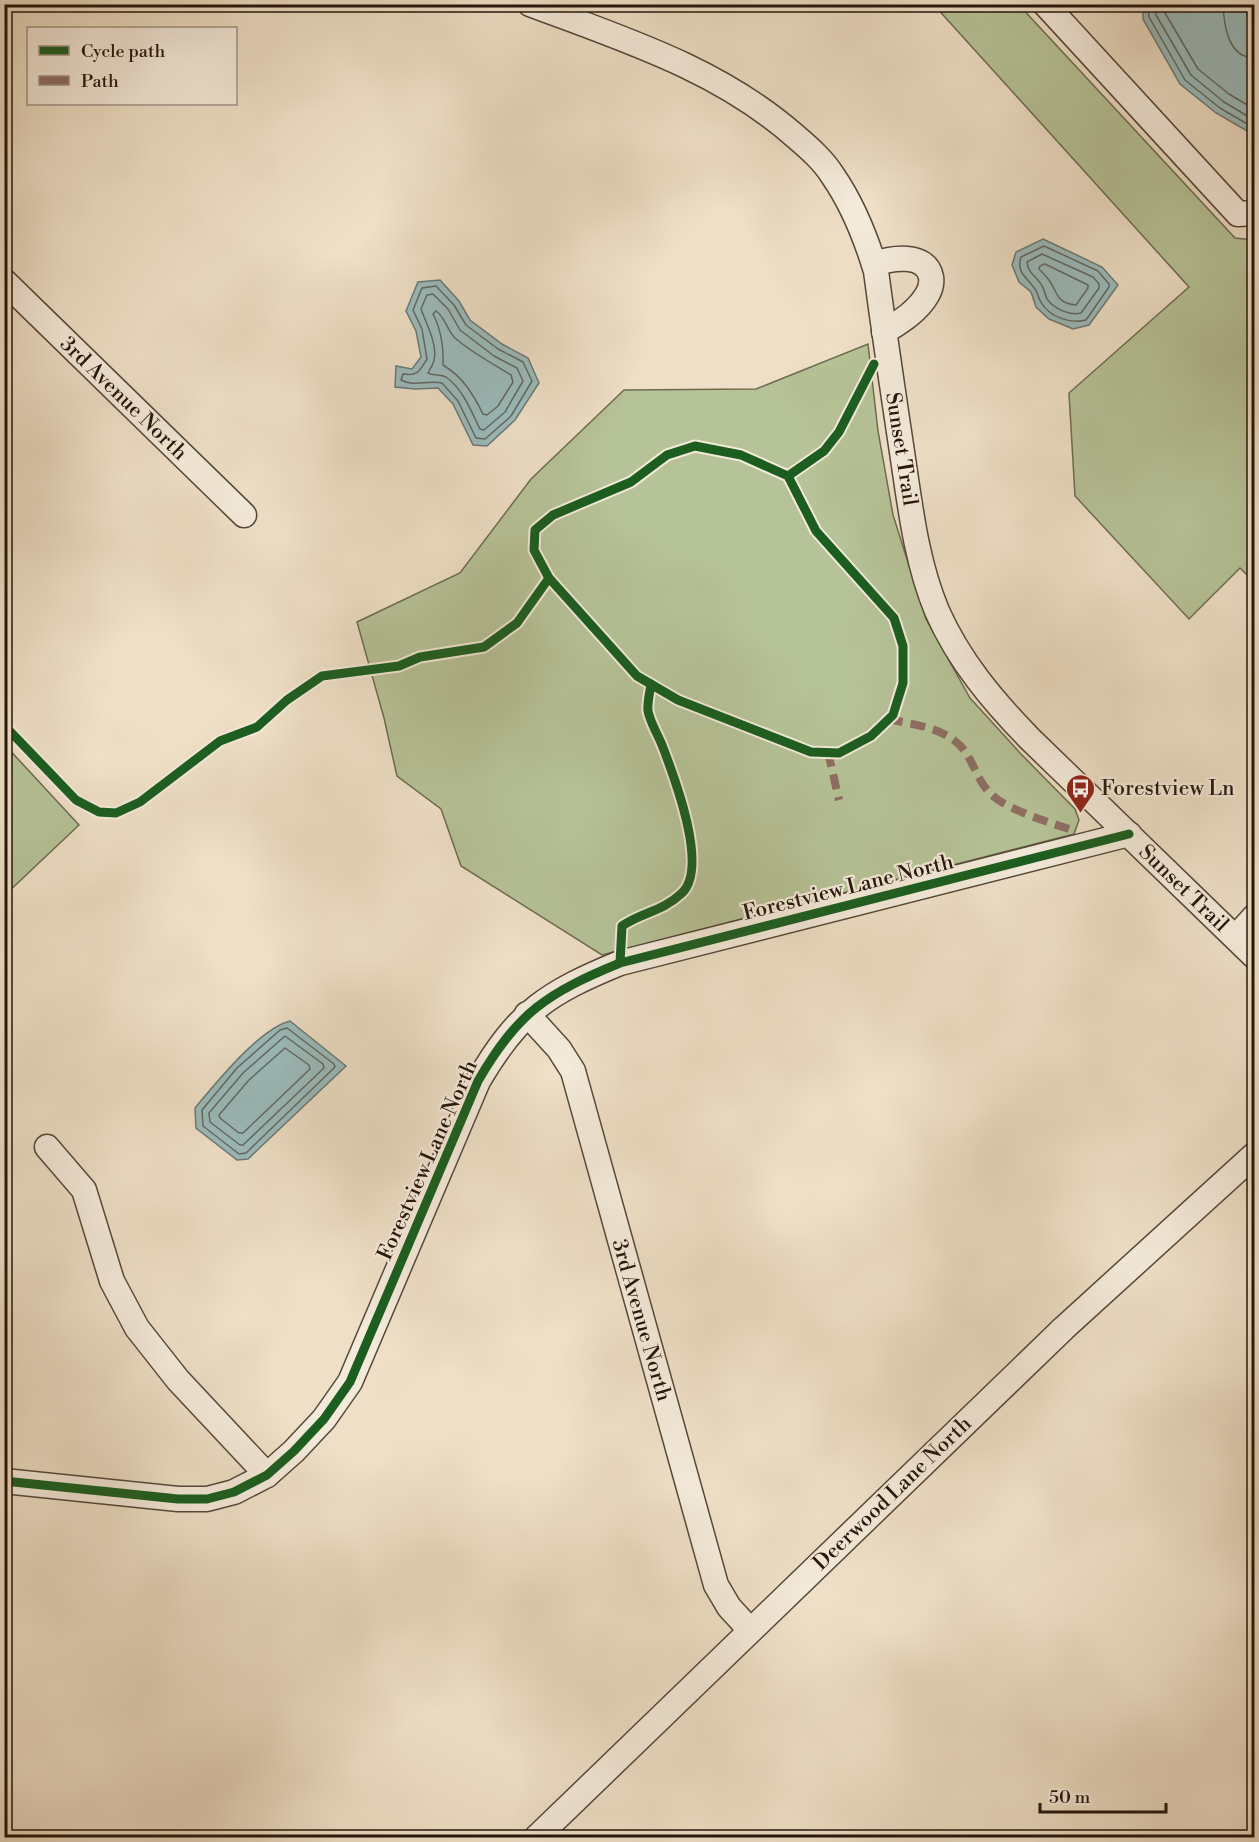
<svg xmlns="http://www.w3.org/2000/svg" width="1259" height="1842" font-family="'Libre Bodoni',serif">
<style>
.green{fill:#b6c297;stroke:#6d6c50;stroke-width:1.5}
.water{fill:#9bbbbc;stroke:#6b7975;stroke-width:1.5}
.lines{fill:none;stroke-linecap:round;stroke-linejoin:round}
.shore{stroke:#606863;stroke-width:1.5}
.minor-casing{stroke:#564839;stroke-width:27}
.minor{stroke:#f4eada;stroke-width:24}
.quiet{stroke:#8d6e63;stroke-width:8;stroke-dasharray:15 8;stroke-linecap:butt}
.cycleway-casing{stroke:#f4eada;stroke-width:13}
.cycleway{stroke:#1b5e20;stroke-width:9}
.labels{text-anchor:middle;stroke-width:4.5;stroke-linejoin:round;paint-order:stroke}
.street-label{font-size:21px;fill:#24160a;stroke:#f4eada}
.poi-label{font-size:21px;fill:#24160a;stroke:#f4eada;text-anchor:start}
</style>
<rect width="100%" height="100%" fill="#eedfc6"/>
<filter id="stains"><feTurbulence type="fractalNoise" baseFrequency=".00333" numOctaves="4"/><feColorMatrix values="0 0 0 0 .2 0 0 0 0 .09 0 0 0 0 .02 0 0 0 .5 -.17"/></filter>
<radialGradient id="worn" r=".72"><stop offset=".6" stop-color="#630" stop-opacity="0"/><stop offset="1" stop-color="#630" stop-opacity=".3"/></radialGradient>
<!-- green -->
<g class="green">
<polygon points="934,5 1019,5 1235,238 1254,240 1254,582 1240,568 1189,619 1075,496 1069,393 1189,287"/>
<polygon points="868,344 878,431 893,515 926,619 970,698 1021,754 1075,809 1079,820 1074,834 602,955 461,866 441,809 397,776 384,718 357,622 460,573 531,479 624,390 756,389"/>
<polygon points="5,745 79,825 5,895"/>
</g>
<!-- water -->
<g class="water">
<polygon points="1143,5 1245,5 1254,44 1254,135 1216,113 1180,84 1143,19"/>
<polygon points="1043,239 1102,267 1118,285 1089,325 1073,329 1049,319 1036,307 1031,292 1019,282 1012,265 1016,252"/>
<polygon points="440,280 459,301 470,320 502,344 528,358 539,383 515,420 487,446 473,445 453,404 438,388 415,389 395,387 396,366 412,369 421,357 416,331 406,311 418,282"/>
<path d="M290,1021l56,45 -98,93 -11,1 -41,-32 -1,-20c21,-25 64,-79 95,-87z"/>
</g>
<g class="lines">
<!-- shore -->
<g class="shore">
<polyline points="1148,4 1149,17 1185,80 1220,108 1254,128"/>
<polyline points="1156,4 1156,15 1191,75 1224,102 1254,120"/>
<polyline points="1165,4 1165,13 1198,69 1229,94 1254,109"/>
<path d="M1223,4c1,22 5,53 31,54"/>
<path d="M1044,246l54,25 11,13v3l-23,33c-16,4 -37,-3 -45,-18 -3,-4 -3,-9 -6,-13 -8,-12 -19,-16 -14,-32z"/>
<path d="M1042,254l51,23 6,7v4l-18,25c-11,3 -27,-4 -34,-14 -2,-4 -2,-9 -5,-13 -5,-10 -14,-12 -15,-24z"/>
<path d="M1045,264l43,21v3l-12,17c-20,-2 -18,-12 -27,-25 -3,-4 -7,-8 -10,-11l1,-3z"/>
<path d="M436,286l18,19 12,20 32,24 25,13 9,19 -21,35 -26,23 -9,-1 -18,-37 -16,-18c-14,-3 -29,4 -41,-3l2,-6c15,2 16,-2 24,-15l-5,-30 -9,-19 9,-22z"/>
<path d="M433,294l15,15 12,21 34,26 23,12 6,13 -18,31 -21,18 -4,-1c-9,-18 -17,-40 -34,-52 -6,-3 -12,-1 -18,-4 2,-4 5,-8 6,-13 4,-15 -8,-37 -13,-51l6,-14z"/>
<path d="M436,311c9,6 11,19 19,27 17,15 37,25 56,37l2,7 -15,24 -11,9 -4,-1c-10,-20 -20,-37 -40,-49 1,-16 -2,-36 -10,-51z"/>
<polygon points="287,1028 334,1064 335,1067 246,1153 239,1154 203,1126 202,1110 237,1068 280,1030"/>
<polygon points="285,1036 323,1064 324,1068 243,1145 240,1145 210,1122 209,1113 243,1073"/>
<polygon points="285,1048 309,1065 310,1069 243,1133 239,1133 220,1118 219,1115 249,1080"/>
</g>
<defs>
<g id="minor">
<path d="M530,4c93,35 189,65 265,132 14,12 28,24 38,40 20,29 33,62 43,95 8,61 17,121 26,181 8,53 14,109 35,159 22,50 56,90 93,128l224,217"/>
<polyline points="1045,4 1238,214 1254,213"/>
<path d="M874,264c17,-6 52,-12 57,13 1,6 -1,13 -4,18 -10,17 -27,27 -43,37"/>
<polyline points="4,281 244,515"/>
<polyline points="1236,937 1254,917"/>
<polyline points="527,1014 559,1049 573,1071 716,1585 729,1607 750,1630"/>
<polyline points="47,1147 84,1190 112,1281 137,1328 178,1380 267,1475"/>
<path d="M4,1481l174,18h29l27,-7 33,-17 27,-24 30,-32 26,-37 128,-301c40,-69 69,-88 142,-118l509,-129"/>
<polyline points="536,1838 1064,1328 1254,1155"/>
</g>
</defs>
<!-- minor casing -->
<use href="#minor" class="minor-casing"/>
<!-- minor -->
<use href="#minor" class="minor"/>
<!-- quiet -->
<g class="quiet">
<path d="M888,719c26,6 58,8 76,31 11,15 14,33 29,46 16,14 55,26 76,33"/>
<polyline points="828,752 839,800"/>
</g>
<defs>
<g id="cycleway">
<polyline points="788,476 816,531 894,618 903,646 903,683 893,715 871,736 839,753 811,752 678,700 637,676 549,578 534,550 535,530 553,515 631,482 667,455 695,446 741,455 788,476 824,451 839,432 874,364"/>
<polyline points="4,725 76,800 99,812 116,813 140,802 220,741 257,727 287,700 322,676 399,666 420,657 484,647 517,623 549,578"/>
<path d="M620,963l2,-37c20,-14 40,-14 60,-33 27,-26 -8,-117 -20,-148 -4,-10 -12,-23 -14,-34 -1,-8 2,-19 3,-27"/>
<path d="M4,1481l174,18h29l27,-7 33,-17 27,-24 30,-32 26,-37 128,-301c40,-69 69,-88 142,-118l509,-129"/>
</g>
</defs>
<!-- cycleway casing -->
<use href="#cycleway" class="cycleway-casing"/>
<!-- cycleway -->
<use href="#cycleway" class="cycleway"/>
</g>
<!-- icons -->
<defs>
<symbol id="bus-pin" viewBox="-11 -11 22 30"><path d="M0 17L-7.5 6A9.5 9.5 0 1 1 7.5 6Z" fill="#8f2418" stroke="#f4eada"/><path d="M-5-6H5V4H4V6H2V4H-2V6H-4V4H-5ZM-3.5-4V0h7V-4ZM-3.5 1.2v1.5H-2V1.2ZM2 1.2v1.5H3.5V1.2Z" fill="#fff"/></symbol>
</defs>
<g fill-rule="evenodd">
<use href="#bus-pin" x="1064" y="772" width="33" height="45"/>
</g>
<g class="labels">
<!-- street labels -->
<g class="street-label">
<text transform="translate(124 398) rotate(44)" y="7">3rd Avenue North</text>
<text transform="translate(902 449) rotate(81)" y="7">Sunset Trail</text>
<text transform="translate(848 887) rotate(-14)" y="7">Forestview Lane North</text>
<text transform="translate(1184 888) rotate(44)" y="7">Sunset Trail</text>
<text transform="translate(427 1160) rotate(-66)" y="7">Forestview Lane North</text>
<text transform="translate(642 1320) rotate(74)" y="7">3rd Avenue North</text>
<text transform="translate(892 1493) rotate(-44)" y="7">Deerwood Lane North</text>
</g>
<!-- poi labels -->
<g class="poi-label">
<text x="1101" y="795">Forestview Ln</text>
</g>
</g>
<!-- margin -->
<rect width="1259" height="1842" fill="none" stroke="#eedfc6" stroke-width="24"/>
<rect x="6" y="6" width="1247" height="1830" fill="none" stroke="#24160a" stroke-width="3"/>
<rect x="12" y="12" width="1235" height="1818" fill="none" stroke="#24160a" stroke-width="1.5"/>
<!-- legend -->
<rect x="27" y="27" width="210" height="78" fill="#f4eada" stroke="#a19587" stroke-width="1.5"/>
<rect x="39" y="46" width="30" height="9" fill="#1b5e20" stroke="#a19587" stroke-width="1.5"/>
<text x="81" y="57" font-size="18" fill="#24160a">Cycle path</text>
<rect x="39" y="76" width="30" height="9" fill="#8d6e63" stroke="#a19587" stroke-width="1.5"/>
<text x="81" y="87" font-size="18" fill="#24160a">Path</text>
<!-- scale -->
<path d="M1040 1803v9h126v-9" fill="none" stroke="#24160a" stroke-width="3"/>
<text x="1049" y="1803" font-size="18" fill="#24160a" stroke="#f4eada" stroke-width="4.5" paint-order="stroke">50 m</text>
<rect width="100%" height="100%" filter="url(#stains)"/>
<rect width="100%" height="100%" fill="url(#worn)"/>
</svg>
